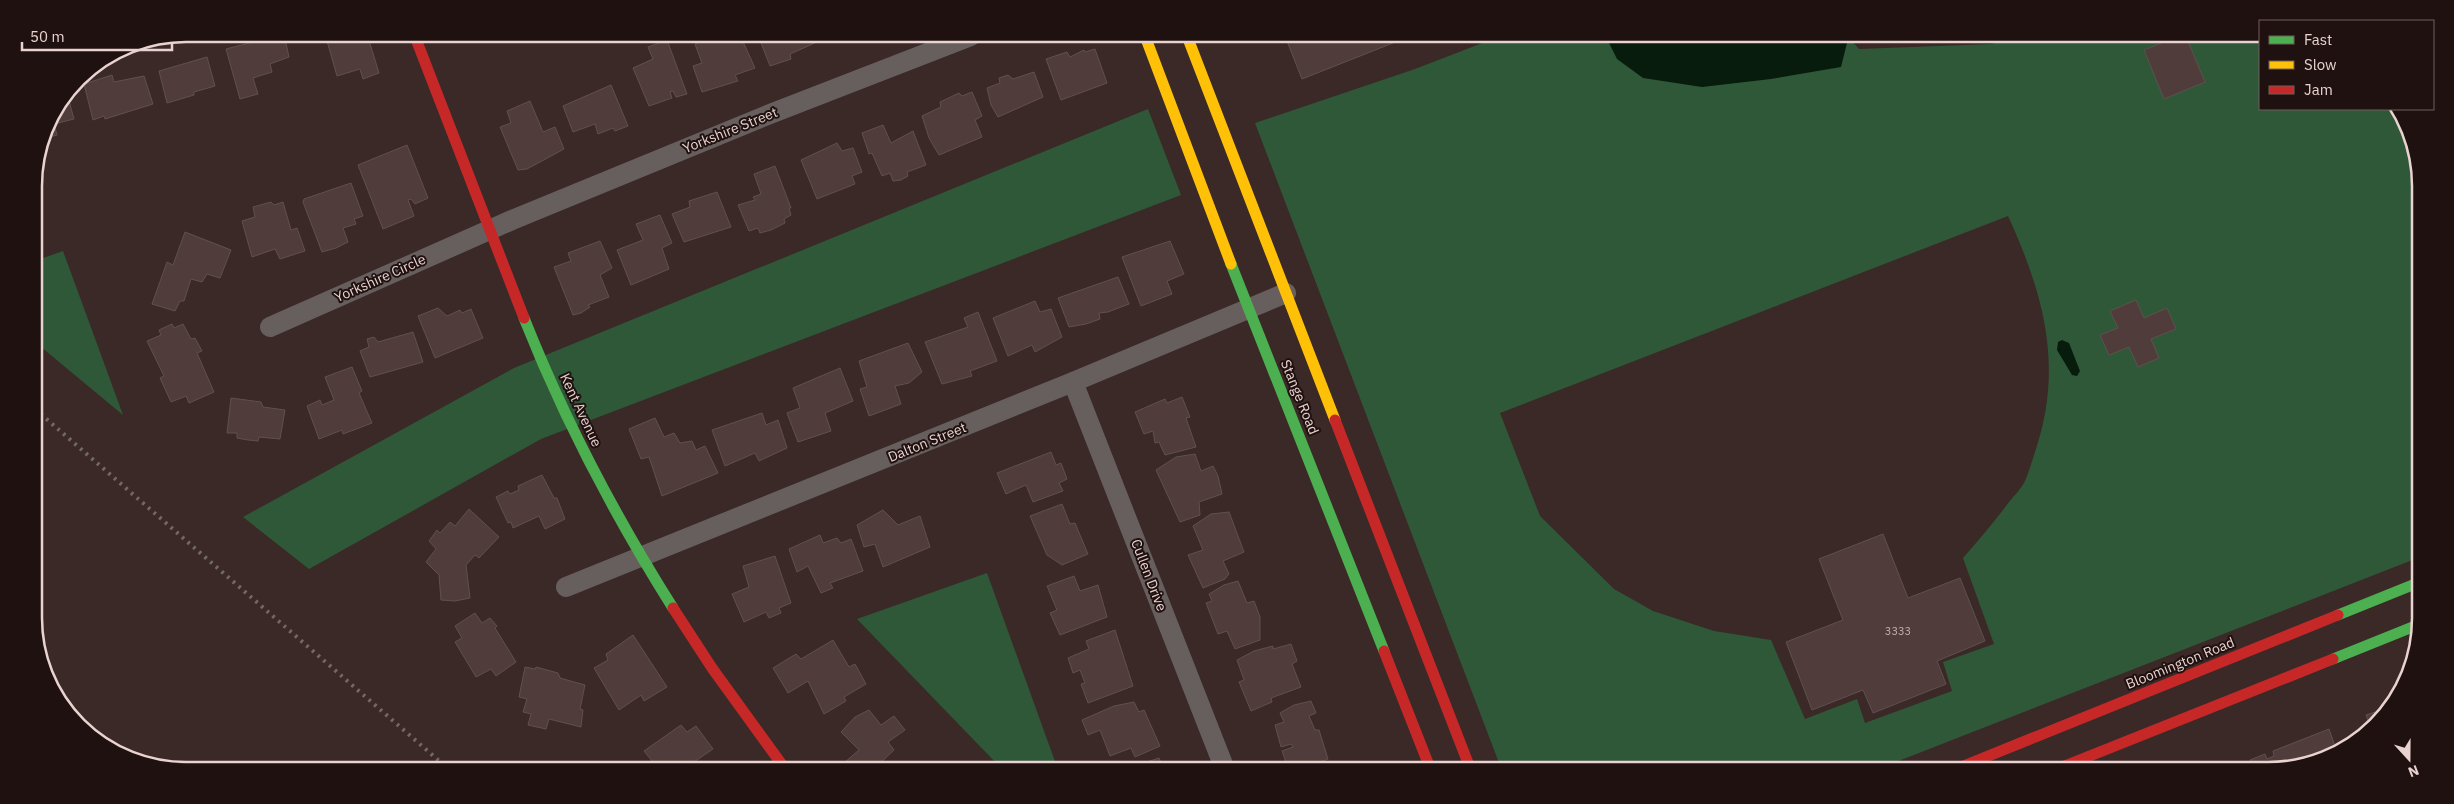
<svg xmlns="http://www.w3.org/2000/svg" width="2454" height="804" font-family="'IBM Plex Sans',sans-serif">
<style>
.green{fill:#2f5838;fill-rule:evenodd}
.water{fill:#071c0c}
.building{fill:#503d3b;stroke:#5f504e}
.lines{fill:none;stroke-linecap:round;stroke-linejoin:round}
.street{stroke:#675f5e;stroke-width:20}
.fast{stroke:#4caf50;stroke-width:11}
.slow{stroke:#ffc107;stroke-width:11}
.jam{stroke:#c62828;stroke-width:11}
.rail{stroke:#726967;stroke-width:4;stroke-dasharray:2.5 5;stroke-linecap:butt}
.labels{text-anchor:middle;stroke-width:4;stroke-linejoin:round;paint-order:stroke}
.number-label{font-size:11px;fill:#c3aeab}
.street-label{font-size:14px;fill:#e9d3d0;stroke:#1f110f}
.rim{fill:none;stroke:#e9d3d0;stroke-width:2.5}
</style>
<rect width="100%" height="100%" fill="#3b2927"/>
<!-- green -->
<g class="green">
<path d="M1492,37l357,1 10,11 133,-5 14,-6 254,1v70h134l23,56 -2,394 -537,210 -377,-1 -246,-645 160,-54 70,-27zM2008,216c36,79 56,151 27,236 -3,9 -6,20 -10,29 -4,8 -11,15 -16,21 -15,20 -30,38 -46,56l31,86 -51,18 9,29 -87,32 -8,-24 -52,20 -34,-79 -57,-9 -61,-20 -39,-22 -74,-73 -40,-103z"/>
<polygon points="1148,109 1181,195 541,439 309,569 243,517 514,368"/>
<polygon points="63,251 123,415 35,342 35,261"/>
<polygon points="987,573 1057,767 1000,767 857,619"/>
</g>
<!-- water -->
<g class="water">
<polygon points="1606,37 1843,38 1847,43 1841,67 1771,79 1702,87 1643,78 1617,59"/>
<polygon points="2062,340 2069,343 2080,371 2077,376 2072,375 2057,350 2058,342"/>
</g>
<!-- building -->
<g class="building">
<polygon points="284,34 289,57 270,64 272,72 253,78 258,94 240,99 226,49"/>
<polygon points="325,34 367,34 379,73 363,79 360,69 337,76"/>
<polygon points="719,35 740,35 755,68 735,75 738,81 702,92 693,66 702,63 695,44"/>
<polygon points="758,35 814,35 817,42 790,54 791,59 770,66"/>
<polygon points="1285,36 1408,37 1302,79"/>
<polygon points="2171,39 2187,39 2205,82 2164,99 2144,50"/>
<polygon points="667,40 687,94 676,97 673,91 670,92 672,98 649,106 633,68 653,59 648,47"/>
<polygon points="1095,49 1107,83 1061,100 1046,59 1067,52 1070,57 1084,50 1085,52"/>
<polygon points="207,57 215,86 194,92 194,95 167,103 159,71"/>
<polygon points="1034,72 1043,97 998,117 991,105 987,88 1000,83 999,78 1008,75 1013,79"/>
<polygon points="112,75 114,82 144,76 153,104 105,119 104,116 93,120 84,84"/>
<polygon points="611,85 628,126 615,131 613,128 598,134 595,124 573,132 563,106"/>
<polygon points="972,92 982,116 975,120 982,137 939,155 929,138 922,116 941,107 940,102 959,93 962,96"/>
<polygon points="66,97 68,97 74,119 54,124 57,135 43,139 45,128"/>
<polygon points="530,101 543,132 555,127 564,149 527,169 518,170 500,127 511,123 507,111"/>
<polygon points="883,125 891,143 913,131 926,165 907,172 908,176 901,180 893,181 890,173 882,176 872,153 869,154 862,133"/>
<polygon points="837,143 842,151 853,148 862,172 852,176 855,184 817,199 801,160"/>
<polygon points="407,145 428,198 415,204 411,199 408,200 414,216 383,229 358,165"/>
<polygon points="775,166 791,208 789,208 791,215 784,219 785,223 771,230 760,233 758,228 749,231 738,205 755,200 753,197 761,194 754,174"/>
<polygon points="351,183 363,216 354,219 356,224 343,228 348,242 336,248 322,252 303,202 304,199"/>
<polygon points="717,192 731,227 684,242 672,214 690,207 689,201"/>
<polygon points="271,202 274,205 283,202 291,230 297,228 305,251 280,259 275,249 252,257 242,221 255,217 253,207"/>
<polygon points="660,215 672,243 662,248 669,269 631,285 617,250 643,240 636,224"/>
<polygon points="185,232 231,250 220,278 207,274 202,282 191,279 184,301 180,301 175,311 152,304 167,262 173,265"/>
<polygon points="600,241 612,268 600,275 609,297 588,305 590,307 581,313 573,315 554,267 571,261 568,253"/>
<polygon points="1170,241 1184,274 1167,281 1172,294 1141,306 1122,257"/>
<polygon points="1118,277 1129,304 1108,312 1099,313 1100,319 1086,324 1069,327 1058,298"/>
<polygon points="2136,300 2144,318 2167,308 2176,329 2151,339 2159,358 2138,367 2129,347 2109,355 2100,335 2118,328 2110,311"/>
<polygon points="1035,301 1040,312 1051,309 1062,337 1035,352 1032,345 1008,356 993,318"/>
<polygon points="438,308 447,316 460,310 462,313 471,309 483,338 435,358 418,316"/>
<polygon points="978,312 997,361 970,371 972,376 942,384 925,342 968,327 964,318"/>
<polygon points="172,324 174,328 183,324 191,339 195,338 202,351 197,353 214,392 189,403 186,396 171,402 160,378 164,376 147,341 161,335 159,330"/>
<polygon points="413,332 423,362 370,377 360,351 369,347 367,339 374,337 378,342"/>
<polygon points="908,343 922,372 909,383 895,386 901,404 869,416 860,389 867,387 859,361"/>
<polygon points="352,367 362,391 359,393 372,423 343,434 342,430 319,439 307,406 320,400 322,405 334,400 325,377"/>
<polygon points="840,368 853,401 825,413 831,431 798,442 787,413 800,408 793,388"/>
<polygon points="1182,397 1190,417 1186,418 1196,447 1165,455 1159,442 1155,443 1153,431 1144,434 1135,412 1165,399 1167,403"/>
<polygon points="231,398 261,402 263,407 285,410 280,439 259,437 258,441 248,440 237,438 237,433 227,433"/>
<polygon points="762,413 766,425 778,420 787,448 759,461 755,453 725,466 712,430"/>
<polygon points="655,418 664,437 674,433 680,443 692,441 696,450 705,446 718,473 662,496 649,457 641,459 629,429"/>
<polygon points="1051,452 1056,465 1061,463 1067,479 1059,483 1063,491 1033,502 1026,485 1006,494 997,473"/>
<polygon points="1195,454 1201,471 1213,466 1218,476 1222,494 1199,502 1200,515 1180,522 1156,470 1176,457"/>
<polygon points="542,475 554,498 557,498 565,519 545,529 539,516 513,528 511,522 508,523 496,497 508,491 510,494 519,490 518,486"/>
<polygon points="1062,504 1070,524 1075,523 1088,554 1062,565 1047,555 1030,516"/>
<polygon points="469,509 499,537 479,558 475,555 466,565 470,598 455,601 441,600 439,575 426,562 436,549 429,541 437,530 440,533 450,522 455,526"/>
<polygon points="883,510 898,525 920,516 930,547 883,567 875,544 864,547 857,525"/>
<polygon points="1229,512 1244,552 1223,561 1229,574 1225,579 1203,588 1188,555 1203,550 1193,526 1211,514"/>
<polygon points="1883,534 1908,598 1960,578 1985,641 1937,661 1946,684 1873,713 1863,690 1812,710 1786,642 1843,620 1819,559"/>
<polygon points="820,535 823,543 837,538 841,543 851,539 863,571 830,583 833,588 821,593 808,566 797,572 789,549"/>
<polygon points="775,556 791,603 779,608 781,613 769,618 766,612 744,622 732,594 749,587 743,566"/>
<polygon points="1074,576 1080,591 1098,585 1107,617 1060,635 1050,613 1057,610 1047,586"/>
<polygon points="1238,581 1247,603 1254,601 1260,617 1260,640 1235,649 1227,631 1218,634 1206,603 1212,601 1209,594 1224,585"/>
<polygon points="475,613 482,623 490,618 497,626 495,628 516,662 496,676 491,669 476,677 455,642 462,638 455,626"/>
<polygon points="1115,630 1133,686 1088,703 1081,684 1085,683 1080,670 1073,673 1068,658 1089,649 1086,641"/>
<polygon points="633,635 667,687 644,701 641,695 619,710 594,668 608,660 606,654"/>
<polygon points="833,640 849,667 855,664 866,684 844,697 846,701 824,714 808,681 788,693 773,668 796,654 801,659"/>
<polygon points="1291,644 1297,661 1292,664 1301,687 1271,698 1272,702 1251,711 1239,682 1244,680 1237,660 1254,651 1273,646 1273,649"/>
<polygon points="525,667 535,669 536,667 558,673 560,678 585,685 580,709 583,710 581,727 549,719 546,729 528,725 531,714 523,712 527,699 519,697"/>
<polygon points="1311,701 1316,713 1309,716 1315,730 1319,730 1328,759 1305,768 1288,768 1282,751 1293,747 1291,744 1281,747 1275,725 1284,722 1280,713 1294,705"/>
<polygon points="1134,702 1139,712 1144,710 1160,746 1135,757 1131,748 1110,756 1100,730 1088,735 1082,720 1114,706"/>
<polygon points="2390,707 2371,728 2366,715"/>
<polygon points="869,710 881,725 894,716 905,730 888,742 894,750 876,767 847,767 844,763 859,750 841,732 855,717"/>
<polygon points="681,725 687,732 696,726 713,749 688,766 684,762 678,766 656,766 644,751"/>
<polygon points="2329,729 2337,752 2326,759 2277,770 2224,770 2236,765 2238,769 2252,763 2250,760 2265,754 2267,759 2274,756 2273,751"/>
<polygon points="1159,758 1163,767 1133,767 1138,765"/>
</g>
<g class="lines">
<!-- street -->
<g class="street">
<polyline points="270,327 512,220 770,114 971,36"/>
<polyline points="1073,382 1224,767"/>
<polyline points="566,587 1073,382 1286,293"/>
</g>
<!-- fast -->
<g class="fast">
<polyline points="1231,264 1384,651"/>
<path d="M524,318c40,101 91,198 149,290"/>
<polyline points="2338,615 2415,584"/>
<polyline points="2333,659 2415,626"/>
</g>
<!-- slow -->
<g class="slow">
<polyline points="1145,36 1231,264"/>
<polyline points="1187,36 1335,420"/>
</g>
<!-- jam -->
<g class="jam">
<polyline points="414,34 524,318"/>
<polyline points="1335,420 1470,768"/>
<polyline points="673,608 712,668 783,766"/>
<polyline points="1384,651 1430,768"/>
<polyline points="1956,769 2338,615"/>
<polyline points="2057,769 2333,659"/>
</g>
<!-- rail -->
<polyline class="rail" points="35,409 445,766"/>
</g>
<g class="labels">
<!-- number labels -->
<g class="number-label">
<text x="1898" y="635">3333</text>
</g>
<!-- street labels -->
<g class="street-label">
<text transform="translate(730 130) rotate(-22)" y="5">Yorkshire Street</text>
<text transform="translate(380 278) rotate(-24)" y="5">Yorkshire Circle</text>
<text transform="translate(1300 397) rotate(68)" y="5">Stange Road</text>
<text transform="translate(581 410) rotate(65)" y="5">Kent Avenue</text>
<text transform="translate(927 442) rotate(-22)" y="5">Dalton Street</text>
<text transform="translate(1149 575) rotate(69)" y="5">Cullen Drive</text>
<text transform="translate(2180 663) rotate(-22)" y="5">Bloomington Road</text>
</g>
</g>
<!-- crop -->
<path d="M0 0H2454V804H0ZM186 42H2268A144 144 0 0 1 2412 186V618A144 144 0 0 1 2268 762H186A144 144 0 0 1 42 618V186A144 144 0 0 1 186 42Z" fill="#1f110f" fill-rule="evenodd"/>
<path class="rim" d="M186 42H2268A144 144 0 0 1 2412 186V618A144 144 0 0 1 2268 762H186A144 144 0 0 1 42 618V186A144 144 0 0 1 186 42Z"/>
<!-- legend -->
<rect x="2259" y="20" width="175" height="90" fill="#1f110f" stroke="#705f5c"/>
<rect x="2269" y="36" width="25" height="8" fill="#4caf50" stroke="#705f5c"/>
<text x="2304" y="45" font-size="15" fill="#e9d3d0">Fast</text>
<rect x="2269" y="61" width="25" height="8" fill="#ffc107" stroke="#705f5c"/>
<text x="2304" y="70" font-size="15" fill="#e9d3d0">Slow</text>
<rect x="2269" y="86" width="25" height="8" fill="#c62828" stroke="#705f5c"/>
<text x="2304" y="95" font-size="15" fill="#e9d3d0">Jam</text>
<!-- north arrow -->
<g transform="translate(2409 759) rotate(159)" stroke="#1f110f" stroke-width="4" paint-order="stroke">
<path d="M0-4L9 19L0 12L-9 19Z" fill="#e9d3d0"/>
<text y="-8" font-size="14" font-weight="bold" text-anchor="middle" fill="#e9d3d0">N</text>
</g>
<!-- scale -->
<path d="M22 42v8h150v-8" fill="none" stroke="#e9d3d0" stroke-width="2.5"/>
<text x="30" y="42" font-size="15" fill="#e9d3d0" stroke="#1f110f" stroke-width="4" paint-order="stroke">50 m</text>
</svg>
